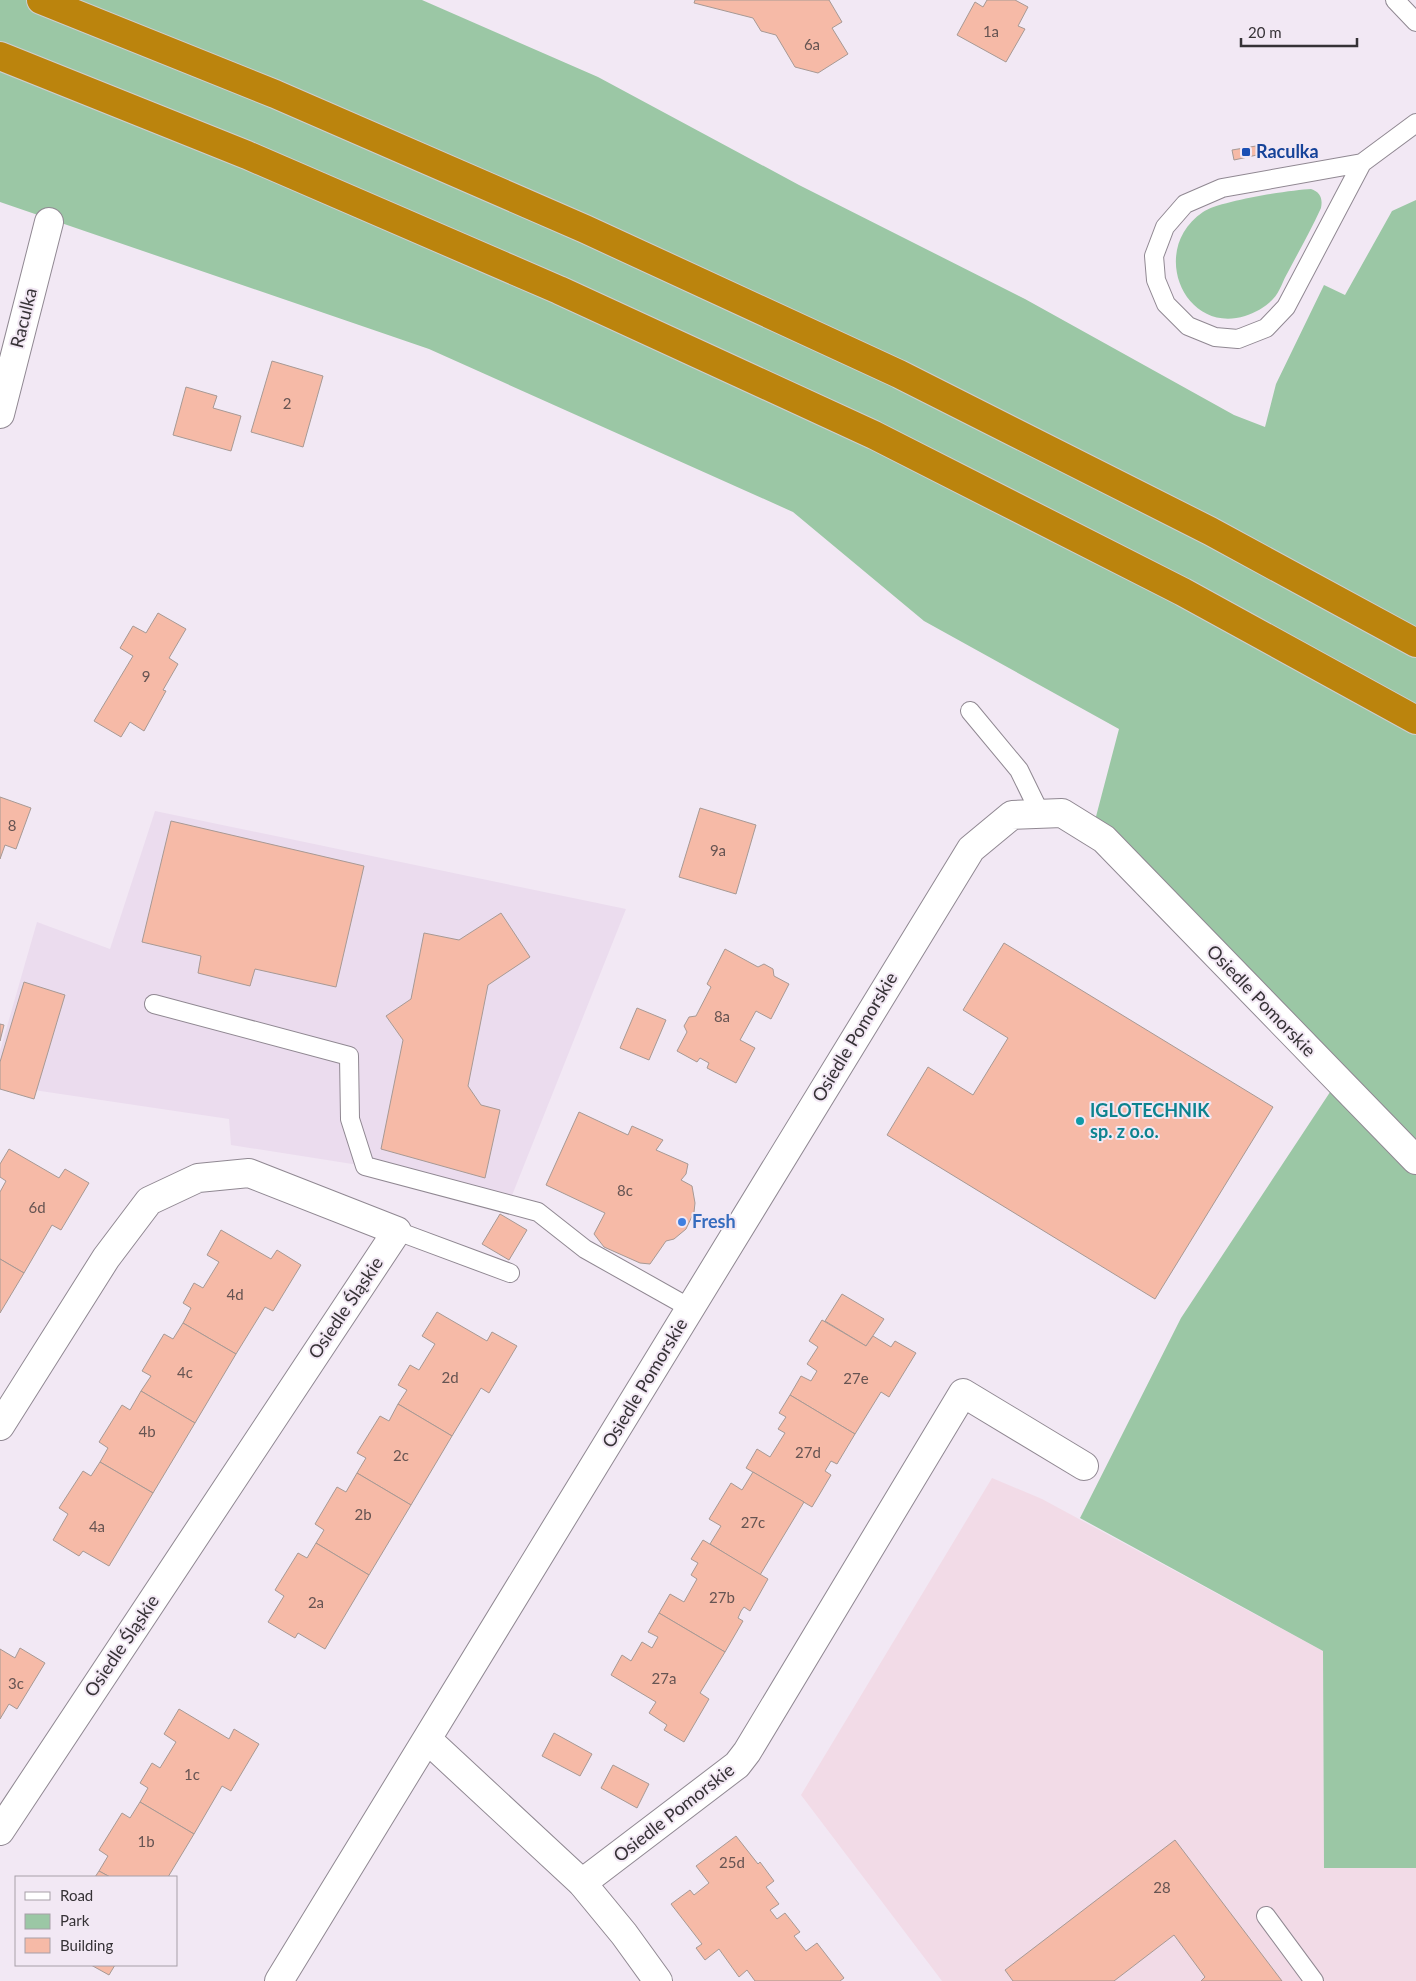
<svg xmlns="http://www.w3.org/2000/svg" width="1416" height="1981" font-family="Lato,sans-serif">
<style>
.built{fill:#ebdcee}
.education{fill:#f2dbe7}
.green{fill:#9bc7a5}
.building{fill:#f6baa7;stroke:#a79994}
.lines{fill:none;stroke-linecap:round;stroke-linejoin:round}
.lane-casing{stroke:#908892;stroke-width:20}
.street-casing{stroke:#908892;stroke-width:30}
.highway-casing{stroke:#cfcecf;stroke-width:30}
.lane{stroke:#fff;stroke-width:18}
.street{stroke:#fff;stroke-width:28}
.highway{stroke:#bb840d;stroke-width:28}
.transit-dot{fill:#1a4fb4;stroke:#f2e8f4;stroke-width:2}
.culture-dot{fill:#0f9aa8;stroke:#f2e8f4;stroke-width:2}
.shop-dot{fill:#3f7fe0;stroke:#f2e8f4;stroke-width:2}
.labels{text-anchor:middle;stroke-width:4;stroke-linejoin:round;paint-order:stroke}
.number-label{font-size:15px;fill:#665452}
.transit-label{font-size:18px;font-weight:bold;fill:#164399;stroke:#f2e8f4;text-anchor:start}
.street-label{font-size:18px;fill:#363236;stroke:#f2e8f4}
.culture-label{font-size:18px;font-weight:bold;fill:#0d838f;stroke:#f2e8f4;text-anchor:start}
.shop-label{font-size:18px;font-weight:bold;fill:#366cbe;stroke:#f2e8f4;text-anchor:start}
</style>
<rect width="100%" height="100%" fill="#f2e8f4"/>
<!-- built -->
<polygon class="built" points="155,811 626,909 509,1203 365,1166 231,1145 229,1119 0,1085 0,1051 37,922 110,949"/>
<!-- education -->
<polygon class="education" points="992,1478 1042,1499 1323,1651 1324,1867 1416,1868 1416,1981 942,1981 801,1795"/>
<!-- green -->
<g class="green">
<polygon points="0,0 422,0 598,77 799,185 1025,299 1234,415 1265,427 1276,384 1324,285 1345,295 1392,211 1416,200 1416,1868 1324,1868 1323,1651 1080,1518 1181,1318 1340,1077 1093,828 1119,729 924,621 793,512 429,349 0,202"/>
<path d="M1311,189c9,3 12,9 10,19 -10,22 -22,43 -33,64 -5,8 -8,20 -15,27 -7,8 -18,14 -28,17 -61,19 -97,-67 -42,-104 16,-11 87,-22 108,-23z"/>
</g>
<!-- building -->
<g class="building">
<polygon points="695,0 829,0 842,22 832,28 848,54 818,73 795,67 776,35 761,31 753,18 694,3"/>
<polygon points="987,0 1015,0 1028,7 1018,26 1025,29 1006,62 957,35 975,2 983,7"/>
<polygon points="1256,146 1257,155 1234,160 1232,150"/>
<polygon points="272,361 323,376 303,447 251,432"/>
<polygon points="186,387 217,396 213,408 241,416 231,451 173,435"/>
<polygon points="158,613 186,629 169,658 178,664 163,690 166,691 144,731 130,722 121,737 94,721 133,656 120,648 133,626 146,633"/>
<polygon points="0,797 31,808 16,849 5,845 0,859"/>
<polygon points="700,808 756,825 736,894 679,877"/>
<polygon points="171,821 364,866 336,987 255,969 250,986 198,973 201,956 142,942"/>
<polygon points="501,913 530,957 488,985 468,1086 481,1105 500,1110 485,1178 381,1149 403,1040 386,1016 411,999 424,933 459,940"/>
<polygon points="1004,943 1273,1107 1155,1299 887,1135 928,1067 973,1095 1008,1038 963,1010"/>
<polygon points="725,949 758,967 764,964 773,969 774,976 789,984 771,1019 756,1011 740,1040 755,1048 736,1083 707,1068 709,1063 700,1058 697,1062 677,1051 687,1032 684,1026 689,1017 696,1016 711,987 707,984"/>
<polygon points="24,982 65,995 34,1099 0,1089 0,1062"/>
<polygon points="637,1008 666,1020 649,1060 620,1048"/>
<polygon points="0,1024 4,1025 0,1041"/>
<polygon points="579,1112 628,1135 632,1126 663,1140 656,1150 688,1164 686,1174 681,1180 692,1186 695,1203 694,1212 686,1229 674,1239 666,1241 650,1264 640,1263 604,1247 594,1234 605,1213 546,1185"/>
<polygon points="9,1149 59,1178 65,1169 89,1183 61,1230 52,1225 24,1273 0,1259 0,1192 6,1181 0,1177 0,1164"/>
<polygon points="500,1214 527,1230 509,1260 482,1244"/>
<polygon points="221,1230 271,1259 277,1250 301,1265 273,1311 265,1307 236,1354 183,1323 191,1308 183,1303 194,1283 203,1288 219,1262 207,1255"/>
<polygon points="0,1259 24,1273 0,1313"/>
<polygon points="842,1294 884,1319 866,1346 825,1321"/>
<polygon points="437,1312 487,1341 492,1332 517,1346 489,1393 481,1388 452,1436 398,1404 407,1390 398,1385 410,1365 419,1370 435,1344 422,1336"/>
<polygon points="822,1320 866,1346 873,1336 891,1347 895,1341 916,1353 889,1397 881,1392 855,1434 790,1395 801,1376 811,1381 817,1371 807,1364 818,1347 809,1341"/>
<polygon points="183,1323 236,1354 195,1423 141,1391 151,1376 142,1371 164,1334 173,1339"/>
<polygon points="141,1391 195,1423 153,1493 100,1462 108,1448 99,1442 122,1405 130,1410"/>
<polygon points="790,1395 855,1434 837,1464 831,1461 825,1471 831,1475 812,1507 746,1468 757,1449 770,1457 785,1433 778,1429 786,1417 779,1413"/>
<polygon points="398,1404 452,1436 411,1505 357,1473 366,1458 357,1453 380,1416 389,1421"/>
<polygon points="100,1462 153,1493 109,1566 83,1551 79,1556 53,1540 68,1514 59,1508 83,1471 91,1476"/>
<polygon points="753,1472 804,1502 760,1575 710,1544 721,1526 709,1519 731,1483 742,1490"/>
<polygon points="357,1473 411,1505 369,1575 316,1543 324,1530 315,1524 337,1487 346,1492"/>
<polygon points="703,1540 768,1579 750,1611 744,1607 741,1611 738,1618 743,1621 725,1652 659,1613 670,1594 684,1602 697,1579 691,1575 698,1563 691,1559"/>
<polygon points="316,1543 369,1575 325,1649 298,1633 295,1638 268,1622 284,1596 275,1590 298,1553 307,1558"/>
<polygon points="659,1613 725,1652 700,1693 709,1699 684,1742 664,1730 667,1725 649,1713 656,1702 611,1675 622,1655 631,1661 642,1642 652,1648 658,1637 648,1632"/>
<polygon points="20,1648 45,1663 17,1709 9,1704 0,1719 0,1649 15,1658"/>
<polygon points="179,1709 229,1739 234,1729 259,1744 231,1791 222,1786 194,1834 140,1802 148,1788 140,1783 152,1763 160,1768 176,1742 164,1734"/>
<polygon points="554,1733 592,1754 580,1776 542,1756"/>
<polygon points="613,1765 649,1784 637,1808 601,1788"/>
<polygon points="140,1802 194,1834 168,1877 110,1877 99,1871 108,1856 99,1850 122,1813 130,1818"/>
<polygon points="736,1836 758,1864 760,1862 774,1881 766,1887 779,1904 770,1910 777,1919 785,1913 800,1932 794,1936 806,1951 817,1943 844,1978 840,1981 755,1981 747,1970 739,1977 719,1949 705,1960 696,1948 702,1944 671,1904 690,1890 694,1895 709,1883 696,1866"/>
<polygon points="1175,1840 1282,1981 1201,1981 1205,1977 1174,1935 1114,1981 1013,1981 1005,1970"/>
<polygon points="99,1871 110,1877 95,1877"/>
<polygon points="91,1965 115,1965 109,1975"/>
</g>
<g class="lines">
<defs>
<g id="lane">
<polyline points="1395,0 1416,22"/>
<polyline points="1362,163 1222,188 1185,204 1165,227 1154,256 1156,280 1166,304 1188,326 1215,337 1238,339 1266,328 1286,307 1362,163 1416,123"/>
<polyline points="970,711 1019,770 1040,813"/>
<polyline points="154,1004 349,1056 350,1119 365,1166 538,1212 585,1249 690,1308"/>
<polyline points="397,1231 510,1273"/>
<polyline points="1266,1916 1314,1981"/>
</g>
<g id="street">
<polyline points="0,414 49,222"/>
<polyline points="0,1426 106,1258 149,1201 198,1178 249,1173 397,1231 0,1831"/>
<polyline points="428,1740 582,1883 624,1934 658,1981"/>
<polyline points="582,1883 737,1765 747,1752 963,1393 1084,1466"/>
<polyline points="279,1981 971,849 1012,815 1062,813 1104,839 1416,1160"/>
</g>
<g id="highway">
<polyline points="41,0 275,94 585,229 899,374 1210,531 1416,643"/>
<polyline points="0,56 247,155 559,290 874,435 1183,592 1416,720"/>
</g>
</defs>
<!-- lane casing -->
<use href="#lane" class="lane-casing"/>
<!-- street casing -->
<use href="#street" class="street-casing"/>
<!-- highway casing -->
<use href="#highway" class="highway-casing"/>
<!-- lane -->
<use href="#lane" class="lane"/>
<!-- street -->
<use href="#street" class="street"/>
<!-- highway -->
<use href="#highway" class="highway"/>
</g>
<!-- markers -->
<rect class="transit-dot" x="1241" y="147" width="10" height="10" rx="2.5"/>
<circle class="culture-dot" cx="1080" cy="1121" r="5"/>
<circle class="shop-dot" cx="682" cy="1222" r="5"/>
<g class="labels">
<!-- number labels -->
<g class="number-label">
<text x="991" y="37">1a</text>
<text x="812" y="50">6a</text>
<text x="287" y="409">2</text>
<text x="146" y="682">9</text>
<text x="12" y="831">8</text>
<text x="718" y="856">9a</text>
<text x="722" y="1022">8a</text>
<text x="625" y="1196">8c</text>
<text x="37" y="1213">6d</text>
<text x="235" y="1300">4d</text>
<text x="185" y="1378">4c</text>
<text x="450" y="1383">2d</text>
<text x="856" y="1384">27e</text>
<text x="147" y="1437">4b</text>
<text x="808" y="1458">27d</text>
<text x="401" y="1461">2c</text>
<text x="363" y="1520">2b</text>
<text x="753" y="1528">27c</text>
<text x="97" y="1532">4a</text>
<text x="722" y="1603">27b</text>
<text x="316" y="1608">2a</text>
<text x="664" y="1684">27a</text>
<text x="16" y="1689">3c</text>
<text x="192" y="1780">1c</text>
<text x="146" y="1847">1b</text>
<text x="732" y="1868">25d</text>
<text x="1162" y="1893">28</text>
</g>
<!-- transit labels -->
<g class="transit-label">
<text x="1256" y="158">Raculka</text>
</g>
<!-- street labels -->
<g class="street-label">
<text transform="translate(24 318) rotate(-76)" y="6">Raculka</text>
<text transform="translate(1261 1001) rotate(46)" y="6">Osiedle Pomorskie</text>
<text transform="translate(855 1037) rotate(-59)" y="6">Osiedle Pomorskie</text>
<text transform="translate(346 1308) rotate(-56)" y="6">Osiedle Śląskie</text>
<text transform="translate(645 1383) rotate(-59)" y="6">Osiedle Pomorskie</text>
<text transform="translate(122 1646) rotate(-56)" y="6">Osiedle Śląskie</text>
<text transform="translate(674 1813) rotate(-38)" y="6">Osiedle Pomorskie</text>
</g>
<!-- culture labels -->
<g class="culture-label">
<text x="1090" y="1117">IGLOTECHNIK<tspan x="1090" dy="21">sp. z o.o.</tspan></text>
</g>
<!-- shop labels -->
<g class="shop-label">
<text x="692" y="1228">Fresh</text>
</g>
</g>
<!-- legend -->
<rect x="15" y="1876" width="162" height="90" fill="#f2e8f4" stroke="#a79fa8"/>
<rect x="25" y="1892" width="25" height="8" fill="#ffffff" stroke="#a79fa8"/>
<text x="60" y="1901" font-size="15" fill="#363236">Road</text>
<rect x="25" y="1914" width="25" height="15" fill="#9bc7a5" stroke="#a79fa8"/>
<text x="60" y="1926" font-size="15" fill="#363236">Park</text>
<rect x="25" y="1938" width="25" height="15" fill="#f6baa7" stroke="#a79fa8"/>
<text x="60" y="1951" font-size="15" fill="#363236">Building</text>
<!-- scale -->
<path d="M1241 38v8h116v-8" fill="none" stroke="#363236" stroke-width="2.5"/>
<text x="1248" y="38" font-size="15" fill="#363236" stroke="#f2e8f4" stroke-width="4" paint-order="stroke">20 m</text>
</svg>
